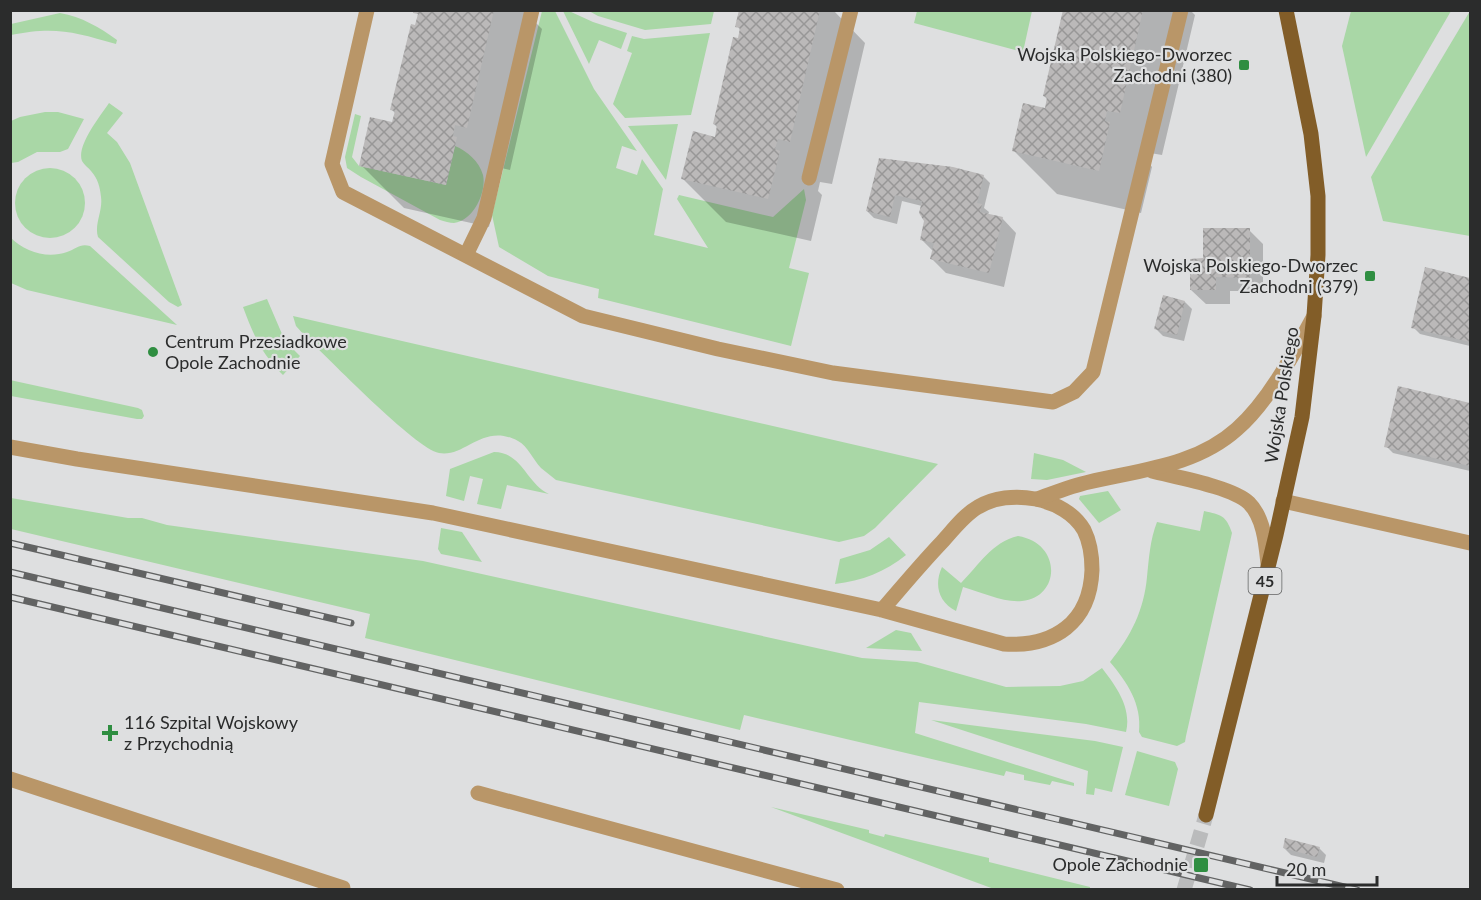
<svg xmlns="http://www.w3.org/2000/svg" width="1481" height="900" font-family="Lato,sans-serif">
<style>
.green{fill:#a9d7a6}
.shadow{fill:#0003}
.building{fill:url(#building-cross-hatch)}
.lines{fill:none;stroke-linecap:round;stroke-linejoin:round}
.major-tunnel{stroke:#babbbc;stroke-width:15;stroke-dasharray:15 8;stroke-linecap:butt}
.minor{stroke:#b99668;stroke-width:15}
.major{stroke:#825d28;stroke-width:15}
.rail-casing{stroke:#626363;stroke-width:7}
.rail{stroke:#dedfe0;stroke-width:4.5;stroke-dasharray:14;stroke-linecap:butt}
.poi-dot{fill:#2f8e41;stroke:#dedfe0;stroke-width:2}
.labels{text-anchor:middle;stroke-width:4.5;stroke-linejoin:round;paint-order:stroke}
.shield{fill:#dedfe0;stroke:#616262;stroke-width:1.5}
.shield-label{font-size:16px;font-weight:bold;fill:#2b2c2c}
.poi-label{font-size:18px;fill:#2b2c2c;stroke:#dedfe0;text-anchor:end}
.street-label{font-size:18px;fill:#2b2c2c;stroke:#dedfe0}
</style>
<defs>
<pattern id="building-cross-hatch" width="8" height="8" patternUnits="userSpaceOnUse" patternTransform="scale(1.5)"><rect width="8" height="8" fill="#bbb9b9"/><path d="M0 0l8 8M0 8l8-8" fill="none" stroke="#989797"/></pattern>
</defs>
<rect width="100%" height="100%" fill="#dedfe0"/>
<!-- green -->
<g class="green">
<polygon points="542,11 555,11 594,89 637,151 622,146 616,168 637,175 642,159 663,189 654,235 708,248 677,199 679,195 773,217 804,189 806,200 789,268 809,273 791,346 598,298 599,289 548,276 499,247 492,215"/>
<polygon points="563,11 569,11 593,22 627,33 621,49 599,40 589,64"/>
<polygon points="589,11 714,11 711,24 645,30 598,16"/>
<polygon points="917,11 917,10 1032,11 1023,52 914,23"/>
<polygon points="1351,11 1451,11 1366,157 1342,46"/>
<polygon points="1470,11 1470,236 1383,221 1371,177"/>
<path d="M60,13c22,4 39,14 57,27l-1,4c-41,-12 -62,-18 -105,-9v-11z"/>
<polygon points="710,33 691,115 625,118 613,104 632,53 627,51 632,36 644,39"/>
<path d="M109,103l14,10 -16,20 10,9 13,21 52,142 -4,2 -9,-5 -71,-65c-4,-13 5,-26 3,-40 -1,-10 -3,-18 -10,-26 -2,-3 -7,-6 -9,-10 -6,-15 19,-46 27,-58z"/>
<polygon points="45,112 58,112 84,119 68,149 60,152 37,152 18,162 11,163 11,121 20,117"/>
<path d="M355,114l6,2 -9,41 7,9 87,19 9,-39c12,5 24,15 28,29 4,17 -10,46 -29,48 -4,0 -10,-2 -14,-3l-79,-43 -14,-9 -2,-11z"/>
<polygon points="678,124 666,180 628,126"/>
<circle cx="50" cy="203" r="35"/>
<path d="M10,237c15,15 37,22 57,15 9,-3 13,-9 23,-6l87,79 -150,-35 -16,-7z"/>
<path d="M267,299l18,42 15,15 -17,19c-21,-20 -30,-41 -40,-68z"/>
<path d="M293,316l645,148 -63,64 -11,8 -25,6 -283,-62c-5,-4 -10,-8 -15,-12 -8,-8 -13,-22 -23,-27 -35,-19 -53,17 -79,12 -23,-4 -112,-96 -134,-117l-9,-10z"/>
<polygon points="10,380 138,408 142,410 144,416 142,419 137,419 11,396"/>
<path d="M494,452c28,0 32,31 55,42l-42,-9 -6,24 -24,-5 6,-25 -13,-3 -6,25 -18,-5 4,-27z"/>
<polygon points="1034,453 1063,460 1086,472 1047,480 1031,479"/>
<polygon points="1108,491 1121,510 1099,523 1079,499 1080,496"/>
<path d="M11,498l117,20h14l25,7 256,36 439,97 55,4 89,25 54,-1 23,-5 19,-13c14,18 30,40 24,64l-40,-8 -167,-22 -4,31 159,50v3l-22,-5 -2,4 -26,-5v-5l-18,-4 -2,5 -260,-61 -4,15 -375,-92 5,-24 -359,-85z"/>
<path d="M1204,511c17,4 22,4 28,22l-46,203 -1,6 -8,4 -35,-9 -3,-5c3,-28 -12,-50 -29,-70 21,-26 34,-52 37,-85 2,-19 3,-37 10,-55l43,9z"/>
<polygon points="441,528 462,532 482,562 441,554 438,549"/>
<path d="M1018,536c44,7 43,61 4,65 -18,2 -41,-9 -59,-14l-7,24c-18,-9 -22,-27 -14,-44l19,16c18,-18 31,-41 57,-47z"/>
<path d="M889,537l17,18c-21,17 -44,26 -71,29l5,-25 30,-9z"/>
<polygon points="896,630 911,633 922,651 866,648"/>
<polygon points="931,720 1095,741 1123,747 1112,792 1095,788 1094,795 1086,794 1088,771"/>
<polygon points="1137,751 1175,762 1178,769 1169,806 1125,795"/>
<polygon points="771,807 869,830 869,833 884,837 885,834 989,858 989,862 1090,887 1090,889 994,889"/>
</g>
<!-- shadow -->
<g class="shadow">
<polygon points="415,10 523,10 542,29 510,170 497,167 499,182 489,227 404,208 361,165 393,124 396,114 392,110 419,16"/>
<polygon points="741,10 833,10 865,43 832,184 820,182 818,191 822,195 811,241 726,222 683,179 717,138 718,128 714,124 741,31 737,26"/>
<polygon points="1069,10 1190,10 1195,15 1162,155 1150,153 1148,162 1152,167 1141,213 1057,194 1014,151 1046,110 1048,100 1044,96"/>
<polygon points="880,160 983,176 990,183 984,208 989,212 988,215 1002,218 1016,233 1004,287 946,273 932,259 933,251 921,239 926,220 922,206 902,201 897,224 874,218 867,211"/>
<polygon points="1249,230 1263,244 1263,291 1230,291 1230,304 1206,304 1191,290 1204,260"/>
<polygon points="1426,269 1470,279 1470,346 1420,334 1413,327"/>
<polygon points="1185,302 1192,309 1184,341 1163,336 1156,329"/>
<polygon points="1399,388 1470,404 1470,471 1393,453 1386,446"/>
<polygon points="1284,848 1319,848 1326,855 1324,863 1291,855"/>
</g>
<!-- building -->
<g class="building">
<polygon points="413,10 494,10 467,128 455,125 453,136 457,137 446,185 359,166 370,117 392,122 395,111 390,110 411,24 415,25 418,14 413,13"/>
<polygon points="739,10 820,10 790,142 778,139 775,149 780,151 768,199 681,179 693,131 715,137 717,125 713,124 733,37 738,38 740,28 735,27"/>
<polygon points="1063,10 1143,10 1120,113 1107,111 1105,121 1110,122 1099,171 1012,151 1023,103 1045,108 1047,97 1043,96"/>
<polygon points="879,158 953,167 984,175 977,203 982,204 980,212 1003,217 989,273 930,259 934,243 920,240 924,221 919,213 922,201 895,195 890,217 866,211"/>
<polygon points="1203,228 1250,228 1250,278 1216,277 1216,290 1190,290 1190,259 1203,258"/>
<polygon points="1425,267 1470,278 1470,342 1411,328"/>
<polygon points="1163,295 1185,301 1177,335 1154,329"/>
<polygon points="1398,386 1470,403 1470,466 1384,447"/>
<polygon points="1285,838 1320,847 1317,857 1283,848"/>
</g>
<g class="lines">
<!-- major-tunnel -->
<polyline class="major-tunnel" points="1184,890 1206,815"/>
<!-- minor -->
<g class="minor">
<polyline points="367,10 332,164 343,192 583,316 718,349 833,373 1053,402 1074,392 1093,372 1181,10"/>
<polyline points="809,178 851,10"/>
<polyline points="466,255 484,218 532,10"/>
<path d="M10,447l67,12 356,54 449,97 122,34c50,3 86,-21 88,-74 0,-13 -2,-28 -8,-40 -19,-33 -75,-42 -106,-23 -14,8 -25,23 -36,35 -21,22 -40,45 -60,68"/>
<path d="M1152,471c23,6 81,16 97,32 15,15 17,42 19,61"/>
<path d="M1037,499c17,-6 34,-13 52,-17 51,-12 107,-16 148,-53 32,-28 57,-76 77,-113"/>
<polyline points="1283,501 1470,543"/>
<polyline points="10,779 343,888 343,890"/>
<polyline points="478,793 837,890"/>
</g>
<!-- major -->
<polyline class="major" points="1206,815 1276,535 1302,417 1314,316 1318,255 1318,196 1311,134 1286,10"/>
<defs>
<g id="rail">
<polyline points="10,543 351,623"/>
<polyline points="10,572 1357,890"/>
<polyline points="10,597 1250,890"/>
</g>
</defs>
<!-- rail casing -->
<use href="#rail" class="rail-casing"/>
<!-- rail -->
<use href="#rail" class="rail"/>
</g>
<!-- markers -->
<g class="poi-dot">
<rect x="1238" y="59" width="12" height="12" rx="3"/>
<rect x="1364" y="270" width="12" height="12" rx="3"/>
<circle cx="153" cy="352" r="6"/>
<path d="M107 724h6v6h6v6h-6v6h-6v-6h-6v-6h6z"/>
<rect x="1193" y="857" width="16" height="16" rx="3"/>
</g>
<g class="labels">
<!-- shield labels -->
<rect class="shield" x="1248.5" y="568" width="33" height="26" rx="4.5"/>
<g class="shield-label">
<text x="1265" y="587">45</text>
</g>
<!-- poi labels -->
<g class="poi-label">
<text x="1232" y="61">Wojska Polskiego-Dworzec<tspan x="1232" dy="21">Zachodni (380)</tspan></text>
<text x="1358" y="272">Wojska Polskiego-Dworzec<tspan x="1358" dy="21">Zachodni (379)</tspan></text>
<text x="165" y="348" text-anchor="start">Centrum Przesiadkowe<tspan x="165" dy="21">Opole Zachodnie</tspan></text>
<text x="124" y="729" text-anchor="start">116 Szpital Wojskowy<tspan x="124" dy="21">z Przychodnią</tspan></text>
<text x="1188" y="871">Opole Zachodnie</text>
</g>
<!-- street labels -->
<g class="street-label">
<text transform="translate(1282 395) rotate(-81)" y="6">Wojska Polskiego</text>
</g>
</g>
<!-- border -->
<rect width="1481" height="900" fill="none" stroke="#2b2c2c" stroke-width="24"/>
<!-- scale -->
<path d="M1277 876v9h100v-9" fill="none" stroke="#2b2c2c" stroke-width="3"/>
<text x="1286" y="876" font-size="18" fill="#2b2c2c" stroke="#dedfe0" stroke-width="4.5" paint-order="stroke">20 m</text>
</svg>
